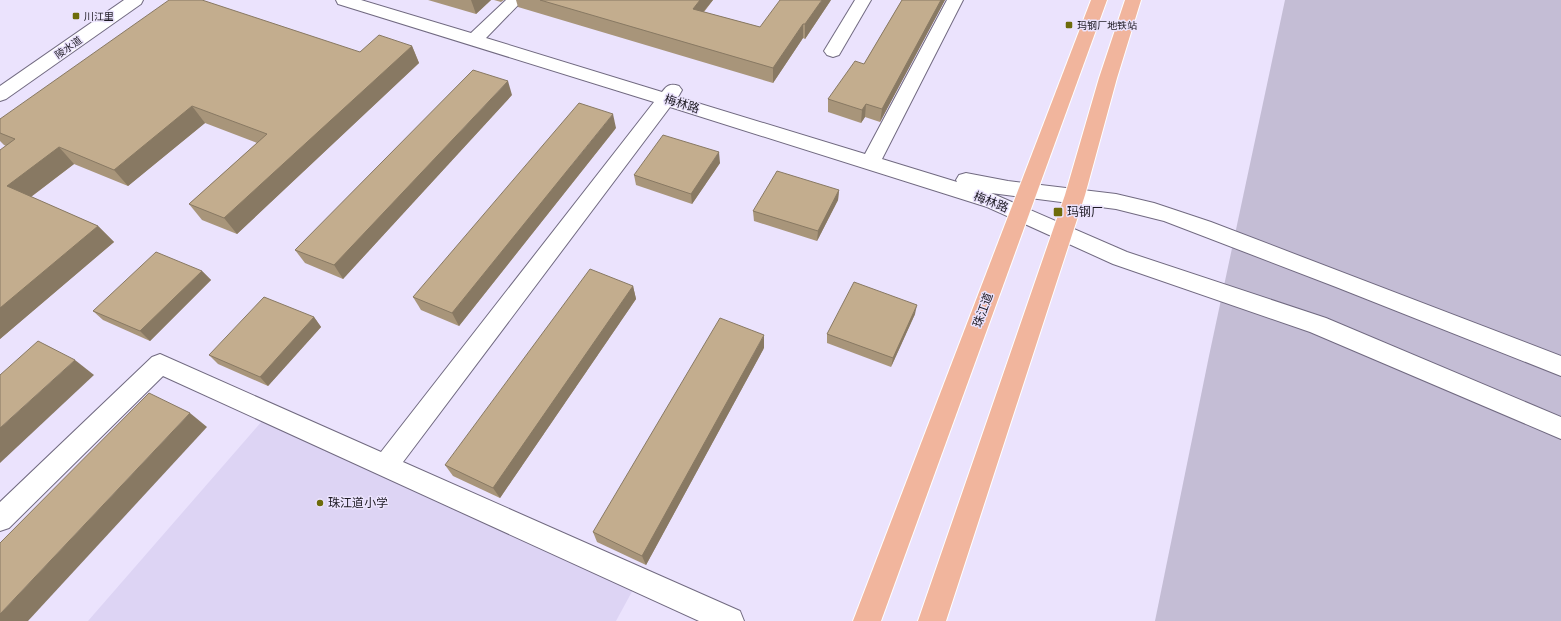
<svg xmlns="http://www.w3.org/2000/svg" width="1561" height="621" font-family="Inter,'Noto Sans SC',sans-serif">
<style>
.built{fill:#ddd4f4}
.green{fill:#c4bdd5}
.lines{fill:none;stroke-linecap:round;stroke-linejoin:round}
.minor-casing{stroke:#716a81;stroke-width:2}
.major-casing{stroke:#fff;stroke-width:2}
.minor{fill:#fff;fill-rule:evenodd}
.major{fill:#f1b59d;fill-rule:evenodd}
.wall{fill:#a8957a}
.shaded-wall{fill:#887963}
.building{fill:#c3ad8e;stroke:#887963}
.poi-dot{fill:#6d6b0a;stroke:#ebe3fd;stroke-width:1.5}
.labels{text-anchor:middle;stroke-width:3;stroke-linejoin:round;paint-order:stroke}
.far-poi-label{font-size:10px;fill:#1d1a23;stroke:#ebe3fd;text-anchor:start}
.far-street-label{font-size:10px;fill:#1d1a23;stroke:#ebe3fd}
.street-label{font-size:12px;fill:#1d1a23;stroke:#ebe3fd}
.poi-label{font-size:12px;fill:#1d1a23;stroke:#ebe3fd;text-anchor:start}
</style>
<rect width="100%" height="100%" fill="#ebe3fd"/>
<!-- built -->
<polygon class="built" points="263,420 635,586 616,621 88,621"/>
<!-- green -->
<polygon class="green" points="1285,0 1561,0 1561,621 1155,621 1209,356"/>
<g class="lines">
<defs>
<g id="minor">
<polygon points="124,0 143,0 141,4 6,99 0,101 0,86"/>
<path d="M336,0h25l110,33 35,-33h17l-37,38 176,54c5,-7 9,-9 17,-6l3,4 -4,7 187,57 82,-154h16l-81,159 75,23 -1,-2 3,-5 7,-2 42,8 108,13 38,9 57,19 350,134v20l-225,-89 -172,-66 -48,-12 -125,-16 136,59 199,66 235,99v22l-251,-107 -197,-68 -126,-57 -317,-100 -267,355 337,149 4,10h-45l-536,-245 -154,152 -9,3v-29l152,-145 8,-3 221,98 273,-350 -316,-98z"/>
<polygon points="855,0 871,0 839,55 833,57 827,55 824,51"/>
</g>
<g id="major">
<polygon points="1091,0 1107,0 881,621 853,621"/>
<polygon points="1125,0 1141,0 1117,78 1085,195 946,621 918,621 1065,195 1099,78"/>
</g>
</defs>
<!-- minor casing -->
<use href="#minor" class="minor-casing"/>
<!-- major casing -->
<use href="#major" class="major-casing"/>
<!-- minor -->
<use href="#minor" class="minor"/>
<!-- major -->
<use href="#major" class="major"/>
</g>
<!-- wall -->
<g class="wall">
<polygon points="428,0 491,0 476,14"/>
<polygon points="494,0 504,0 501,2"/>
<polygon points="516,0 713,0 704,12 760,27 831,0 805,39 803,38 773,83 518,7"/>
<polygon points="902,0 945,0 880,122 865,117 861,123 828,112 828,99 864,64"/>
<polygon points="412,46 419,63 237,234 202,220 189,204 257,143 205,123 128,186 74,164 31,197 98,226 114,242 0,339 6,146 4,145 0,141 0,119 360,52"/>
<polygon points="512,95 343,279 305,263 295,250"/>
<polygon points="616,128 459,326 421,310 413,297"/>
<polygon points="720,163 692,204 636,185 634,175"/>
<polygon points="839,190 838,200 817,241 754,221 753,211"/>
<polygon points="202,271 211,280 150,341 103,320 93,311"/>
<polygon points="633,286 636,299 500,498 453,476 445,465"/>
<polygon points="915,314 891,367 827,343 827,334"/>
<polygon points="314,317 321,327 268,386 218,364 209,355"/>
<polygon points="764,348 646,565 597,542 593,532"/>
</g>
<!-- shaded-wall -->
<g class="shaded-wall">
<polygon points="471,0 491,0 476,14"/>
<polygon points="700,0 713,0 694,23 693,9"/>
<polygon points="822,0 831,0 805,39 805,24"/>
<polygon points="941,0 945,0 880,122 882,109"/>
<polygon points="803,24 803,38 773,83 773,68"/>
<polygon points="412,46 419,63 237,234 224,218"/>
<polygon points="508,81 512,95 343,279 334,265"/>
<polygon points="866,104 865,117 861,123 862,110"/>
<polygon points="192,106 205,123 128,186 114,170"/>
<polygon points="613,114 616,128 459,326 452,313"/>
<polygon points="59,147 74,164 24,202 7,186"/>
<polygon points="719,152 720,163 692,204 691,194"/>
<polygon points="839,190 838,200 817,241 818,231"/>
<polygon points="98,226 114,242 0,339 0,308"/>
<polygon points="202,271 211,280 150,341 140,331"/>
<polygon points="633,286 636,299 500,498 493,488"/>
<polygon points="917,305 915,314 891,367 893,358"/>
<polygon points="314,317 321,327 268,386 260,377"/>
<polygon points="764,335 764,348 646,565 642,556"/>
<polygon points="75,360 94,375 0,463 0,428"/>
<polygon points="190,413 207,427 28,621 0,621 0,614"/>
</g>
<!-- building -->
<g class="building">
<polygon points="169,0 202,0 360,52 379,35 412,46 224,218 189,204 267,134 192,106 114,170 59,147 7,186 98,226 0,308 0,150 15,139 0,133 0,119"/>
<polygon points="540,0 700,0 693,9 760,27 780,0 822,0 805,24 803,24 773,68"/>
<polygon points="902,0 941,0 882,109 866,104 862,110 828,99 855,61 864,64"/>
<polygon points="473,70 508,81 334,265 295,250"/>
<polygon points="579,103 613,114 452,313 413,297"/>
<polygon points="663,135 719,152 691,194 634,175"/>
<polygon points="777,171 839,190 818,231 753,211"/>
<polygon points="156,252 202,271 140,331 93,311"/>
<polygon points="590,269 633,286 493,488 445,465"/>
<polygon points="854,282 917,305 893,358 827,334"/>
<polygon points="264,297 314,317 260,377 209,355"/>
<polygon points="720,318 764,335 642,556 593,532"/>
<polygon points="38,341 75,360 0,428 0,375"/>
<polygon points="149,393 190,413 0,614 0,543"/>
</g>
<!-- markers -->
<g class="poi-dot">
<rect x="72" y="12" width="8" height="8" rx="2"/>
<rect x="1065" y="21" width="8" height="8" rx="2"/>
<rect x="1053" y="207" width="10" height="10" rx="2"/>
<circle cx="320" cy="503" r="4"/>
</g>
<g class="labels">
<!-- far-poi labels -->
<g class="far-poi-label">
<text x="84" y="20">川江里</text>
<text x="1077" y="29">玛钢厂地铁站</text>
</g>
<!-- far-street labels -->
<g class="far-street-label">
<text transform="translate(68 47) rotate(-35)" y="4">陵水道</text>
</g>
<!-- street labels -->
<g class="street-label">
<text transform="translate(682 104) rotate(17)" y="4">梅林路</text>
<text transform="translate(991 202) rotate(21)" y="4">梅林路</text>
<text transform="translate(983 310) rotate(-70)" y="4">珠江道</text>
</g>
<!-- poi labels -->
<g class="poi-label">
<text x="1067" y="216">玛钢厂</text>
<text x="328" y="507">珠江道小学</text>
</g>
</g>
</svg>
